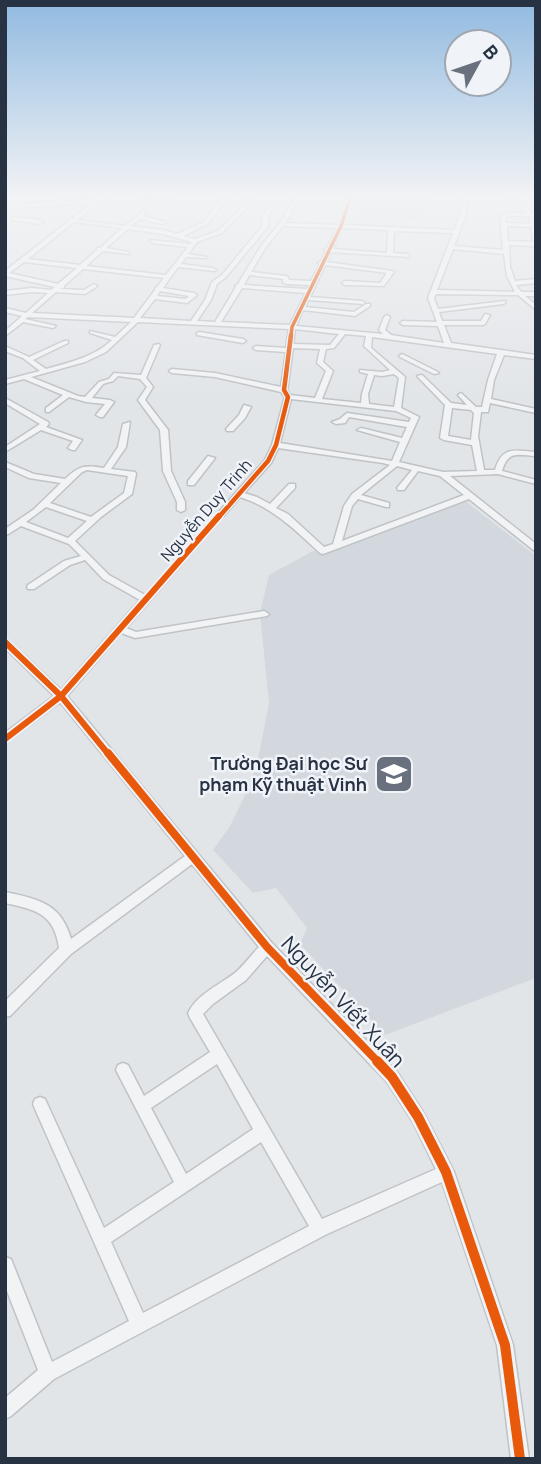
<svg xmlns="http://www.w3.org/2000/svg" width="541" height="1464" font-family="Manrope,sans-serif">
<style>
.built{fill:#d3d8df}
.lines{fill:none;stroke-linecap:round;stroke-linejoin:round}
.minor-casing{stroke:#c0c3c6;stroke-width:3}
.major-casing{stroke:#bfc2c6;stroke-width:3}
.minor{fill:#f2f3f5;fill-rule:evenodd}
.major{fill:#f6f6f7;fill-rule:evenodd}
.cycleway-far4-casing{stroke:#f0f3f8;stroke-width:6}
.cycleway-far3-casing{stroke:#f0f3f8;stroke-width:7}
.cycleway-far2-casing{stroke:#f0f3f8;stroke-width:10}
.cycleway-far1-casing{stroke:#f0f3f8;stroke-width:12}
.cycleway-casing{stroke:#f0f3f8;stroke-width:15}
.cycleway-far4{stroke:#e8590c;stroke-width:3.5}
.cycleway-far3{stroke:#e8590c;stroke-width:4.5}
.cycleway-far2{stroke:#e8590c;stroke-width:6}
.cycleway-far1{stroke:#e8590c;stroke-width:8}
.cycleway{stroke:#e8590c;stroke-width:10}
.labels{text-anchor:middle;stroke-width:5;stroke-linejoin:round;paint-order:stroke}
.far-street-label{font-size:16px;fill:#273243;stroke:#f0f3f8}
.poi-label{font-size:18px;font-weight:bold;fill:#273243;stroke:#f0f3f8;text-anchor:end}
.near-street-label{font-size:21px;fill:#273243;stroke:#f0f3f8}
</style>
<rect width="100%" height="100%" fill="#e2e5e8"/>
<!-- built -->
<g class="built">
<polygon points="357,196 428,196 427,206 420,220 354,214 359,201 356,200"/>
<polygon points="464,500 536,556 536,978 385,1035 300,944 307,928 276,888 253,893 213,850 230,826 248,789 258,759 269,703 260,613 269,575 311,552"/>
</g>
<g class="lines">
<defs>
<g id="minor">
<path d="M101,196h5l-29,24 48,6 18,-15 3,2 -4,3 24,6 -3,2 -23,-5 -9,7 32,4 14,4 27,-12 20,-26h5l-21,28 -25,12 12,3 23,-8 35,-35h5l-36,37 -25,9 -9,12 19,3 -1,1 -20,-1 -5,7 32,4 3,2 -1,1 -37,-4 -15,21 31,5 3,2 -1,1 -9,7 -32,-4 -15,19 51,3 14,-21 7,-18 10,-7 41,-50 -1,-9 10,-14h4l-8,14 1,9 -43,52 -9,7 -6,16 -14,21 18,1 21,-35 -1,-1 3,-2 23,-38 19,-23 16,-27h5l-16,27 54,2 10,-29h4l-9,29 110,5 6,-15 4,-19h4l-2,19 -12,31 49,4 -3,-32 7,-5h19l-19,-17h5l8,6 16,-1v3l-13,1 9,8 4,-1v4h-2l2,32 -3,-2 -24,-1 1,22 5,14 21,-2v4l-20,2 5,7h15v4h-11l11,9v5l-18,-15 -82,-1 -2,4 4,11 67,-8v2l-2,1 -64,8 3,9h39l4,-7 5,1 -5,9 -2,1h-39l7,18 85,12v4l-32,-4 -10,25 -3,19 45,10v4l-46,-10 -2,9h-7l-3,24 6,34h11c7,-24 19,-20 41,-18v4c-18,-1 -28,-6 -34,15l34,9v4l-38,-10 -48,2 86,68v8l-67,-53 -146,55 -3,-1c-25,-23 -46,-45 -80,-56l-114,131 10,4 128,-21 5,3 -2,2 -132,22 -14,-5 -54,63 205,247 125,129 26,40 31,60 59,173 16,114h-18l-14,-114 -55,-163 -117,53 -271,144 -43,37 -6,3v-21l33,-28 -33,-84v-29l6,2 41,103 77,-41 -94,-212 -2,-5 2,-5 5,-2 5,2 59,129 70,-46 -58,-112 2,-5 5,-2 5,2 16,31 66,-44 -20,-34 -2,-5c10,-20 32,-28 48,-41 8,-7 15,-17 23,-25l-67,-83 -121,90 -61,62 -5,1v-16l54,-53c-5,-35 -23,-38 -54,-45v-11c33,7 56,11 66,47l114,-83 -125,-154 -55,41v-10l49,-37 -49,-48v-9l3,1 53,50 79,-90 -37,-21 -18,-19 -15,5 -36,24h-6l-1,-2 1,-2 36,-24 17,-5 -12,-12 -48,-18 -16,10v-7l28,-19 28,-27 -32,-5 -24,-11v-5l29,12 31,5c15,-14 19,-14 39,-11l14,-21 5,-23 7,-2 -4,25 -15,22 24,3 1,2 -4,20 -31,23 -26,24 34,34 36,20 120,-135 7,-15 13,-48 -4,-5 -66,-15 -43,-4 -3,-2 3,-2 43,4 66,14 5,-35 -30,-2 -3,-2 3,-2 30,2 3,-19 -151,-7 -32,30 -21,10 -54,15 47,19 7,1 14,-15 10,-3 5,-6 27,2 13,-30 5,-1 1,1 -14,33 7,9 -8,13 23,30 3,41 14,31v8l-4,2 -4,-2v-8l-14,-31 -3,-41 -22,-30 9,-13 -7,-8 -22,-3 -5,5 -10,3 -11,14 18,2 4,2 -11,15h-3l-4,-2 9,-11 -19,-2 -17,-5 -20,15h-3v-4l17,-13 -39,-16 -19,5v-4l35,-9 -17,-13 -18,-7v-5l24,11 35,-16h4v2l-35,17 13,9c25,-7 48,-12 66,-29l-22,-7v-2l25,6 16,-15 -103,-5 -3,2 31,7 -3,2 -30,-6 -18,14v-5l17,-15 -17,-4v-4l21,5 22,-20 -16,-1 -27,3v-4l27,-3 19,2 4,-3 -50,-11v-5zM508,216h21l1,8 -24,-1v-5zM74,222l48,6 -22,20h-3v2l-17,15 -52,-6zM283,226l54,2 -10,20 -3,2 2,1 -5,10 -3,2 2,1 -9,17 -22,-1 -1,-3 -2,-1 -35,-4 15,-25zM507,226l24,1 2,15 -25,-1zM342,228l46,2 -1,23 -54,-4zM128,229l35,5 29,8 -2,2 -40,-4 2,3 36,4 -22,28 -80,-9 17,-15 26,3v-2l-23,-4zM394,231l59,2 -25,65 9,24 -34,-1 -3,2 3,2 35,1 6,17 -53,-8 -6,-5 5,-13 -3,-2 -3,2 -5,13 4,4 -87,-8 7,-16 52,6 15,-10v-2h-4l-12,8 -49,-5 3,-7 56,4v-2l-2,-1 -52,-4 15,-32 62,8 -7,10 -35,-2 -3,2 3,2 39,1 10,-14 -1,-1 -67,-9 5,-10 78,5v-2l-2,-1 -14,-1zM453,249l51,5 3,22 8,16 -78,-2zM24,262l53,6 -19,16 -49,-11zM83,269l81,9 -7,9 -2,1v2l-21,28 -102,-5 24,-21 29,2 11,-7 1,-1 -3,-2 -10,6 -25,-1 5,-1v-2zM249,275l34,4v3l3,2 24,1 -3,4 -63,-4zM242,288l64,5 -16,32 -69,-3zM160,291l29,5 -3,3 -29,-3zM295,329l44,5 -9,11 -37,-1zM345,334l21,2 -2,10 26,24 -8,2 -22,-2v2l8,2 -6,20 -1,9 -39,-4 11,-28 -10,-9 3,-13 8,-1zM372,337l125,17 -9,26 -6,27h-6l-15,-14 -3,2 9,10 -16,-2 -29,-28 -5,1 28,29 -5,33 4,2 28,5 5,26 -34,1 -44,-10 20,-45 -18,-9 4,-31 -34,-29zM293,348l27,1 -3,14 9,8 -11,27 -25,-3 -3,-5zM394,374l5,4 -5,29 -25,-3 -1,-10 6,-19 8,1zM291,399l105,12 15,7 -2,4 -62,-9 -7,6 -8,3 4,2 9,-1 4,-6 58,10 -5,11 -41,-10 -4,2 43,12 -8,19 -112,-18zM452,408l19,2 3,3 -3,27 -23,-4zM278,448l105,15 7,2 -38,29 -8,12 -11,38 -9,3 -36,-33 -12,-6 19,-20v-4h-6l-19,20 -13,-7 -13,-4 27,-30zM397,466l15,4 -15,18 1,2h6l14,-19 22,5 24,19 -122,46 10,-35 6,-7 28,8h3v-4l-28,-8zM87,470l41,6 -4,17 -33,24 -41,-14 32,-31zM46,507l41,14 -19,17 -42,-16zM267,956l120,126 26,40 23,47 -114,50 -119,-205 10,-10 33,-24zM217,1064l36,65 -67,45 -35,-66zM261,1142l48,84 -166,87 -32,-71z"/>
<polygon points="13,217 40,220 43,222 40,224 11,220"/>
<polygon points="199,332 243,339 246,341 243,343 197,335 197,333"/>
<polygon points="402,354 438,372 439,373 434,374 400,357 399,356"/>
<polygon points="5,398 48,422 49,424 46,427 82,440 75,450 72,450 68,448 73,441 41,430 5,452 5,447 40,424 5,403"/>
<polygon points="244,405 251,407 245,418 233,431 227,431 226,429 239,415"/>
<polygon points="208,456 215,458 194,485 188,485 188,481"/>
</g>
<polygon id="major" points="146,196 183,196 5,209 5,205"/>
</defs>
<!-- minor casing -->
<use href="#minor" class="minor-casing"/>
<!-- major casing -->
<use href="#major" class="major-casing"/>
<!-- minor -->
<use href="#minor" class="minor"/>
<!-- major -->
<use href="#major" class="major"/>
<defs>
<polyline id="cycleway-far4" points="291,336 292,327 341,226 351,196"/>
<polyline id="cycleway-far3" points="218,518 268,461 276,445 288,397 284,390 291,335"/>
<g id="cycleway-far2">
<polyline points="5,642 61,696 109,755"/>
<polyline points="5,739 61,696 219,516"/>
</g>
<polyline id="cycleway-far1" points="108,753 267,947 379,1063"/>
<polyline id="cycleway" points="377,1061 392,1077 418,1117 446,1172 505,1345 520,1459"/>
</defs>
<!-- cycleway-far4 casing -->
<use href="#cycleway-far4" class="cycleway-far4-casing"/>
<!-- cycleway-far3 casing -->
<use href="#cycleway-far3" class="cycleway-far3-casing"/>
<!-- cycleway-far2 casing -->
<use href="#cycleway-far2" class="cycleway-far2-casing"/>
<!-- cycleway-far1 casing -->
<use href="#cycleway-far1" class="cycleway-far1-casing"/>
<!-- cycleway casing -->
<use href="#cycleway" class="cycleway-casing"/>
<!-- cycleway-far4 -->
<use href="#cycleway-far4" class="cycleway-far4"/>
<!-- cycleway-far3 -->
<use href="#cycleway-far3" class="cycleway-far3"/>
<!-- cycleway-far2 -->
<use href="#cycleway-far2" class="cycleway-far2"/>
<!-- cycleway-far1 -->
<use href="#cycleway-far1" class="cycleway-far1"/>
<!-- cycleway -->
<use href="#cycleway" class="cycleway"/>
</g>
<!-- sky -->
<linearGradient id="sky" x2="0" y2="1"><stop stop-color="#91bae0"/><stop offset="0.49" stop-color="#f2f3f5"/><stop offset="1" stop-color="#f2f3f5" stop-opacity="0"/></linearGradient>
<rect width="541" height="401" fill="url(#sky)"/>
<!-- icons -->
<defs>
<symbol id="university-square" viewBox="-11 -11 22 22"><rect x="-9" y="-9" width="18" height="18" rx="4" fill="#68717d" stroke="#f0f3f8"/><path d="M0-5L7-2L0 1L-7-2ZM-4 1L0 2.5L4 1V4Q0 6-4 4Z" fill="#fff"/></symbol>
</defs>
<g fill-rule="evenodd">
<use href="#university-square" x="372" y="752" width="44" height="44"/>
</g>
<g class="labels">
<!-- far-street labels -->
<g class="far-street-label">
<text transform="translate(206 510) rotate(-49)" y="6">Nguyễn Duy Trinh</text>
</g>
<!-- poi labels -->
<g class="poi-label">
<text x="367" y="770">Trường Đại học Sư<tspan x="367" dy="21">phạm Kỹ thuật Vinh</tspan></text>
</g>
<!-- near-street labels -->
<g class="near-street-label">
<text transform="translate(343 1002) rotate(47)" y="7">Nguyễn Viết Xuân</text>
</g>
</g>
<!-- border -->
<rect width="541" height="1464" fill="none" stroke="#273243" stroke-width="14"/>
<!-- north arrow -->
<g transform="translate(478 63) rotate(50)"><circle r="33" fill="#f0f3f8" stroke="#a0a6b0" stroke-width="2"/>
<path d="M0-5L12 26L0 18L-12 26Z" fill="#68717d"/>
<text y="-10" font-size="19" font-weight="bold" text-anchor="middle" fill="#273243">B</text>
</g>
</svg>
